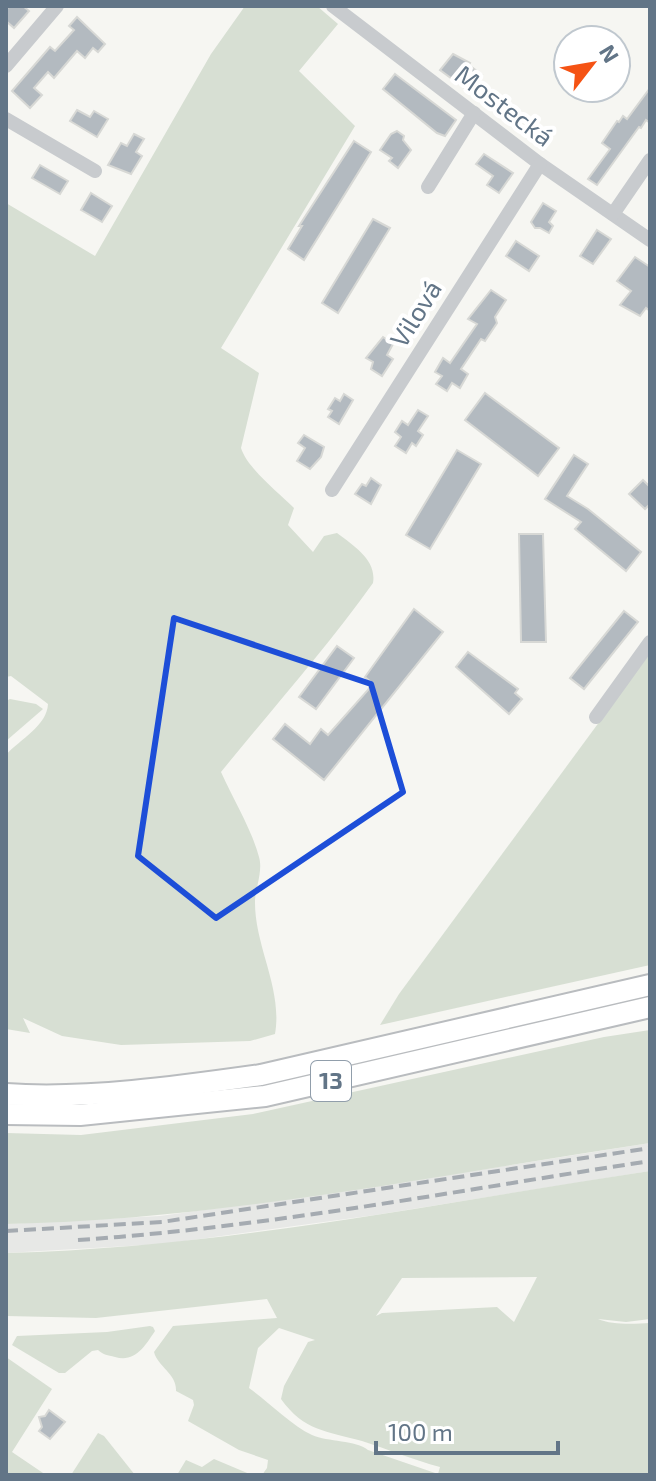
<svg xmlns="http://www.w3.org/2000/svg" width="656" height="1481" font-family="'Exo 2',sans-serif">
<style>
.built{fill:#e7e8e6}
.green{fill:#d7dfd3;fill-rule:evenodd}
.building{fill:#b3bac0;stroke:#d7d8d5;stroke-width:2}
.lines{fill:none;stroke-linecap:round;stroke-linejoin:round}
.highway-casing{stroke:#b9bcbf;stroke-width:24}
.minor{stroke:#c8cbce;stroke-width:14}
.highway{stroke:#fff;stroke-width:20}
.rail{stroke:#a5abb1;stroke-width:4;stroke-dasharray:12 6;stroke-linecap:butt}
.marked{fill:none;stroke:#1d4ed8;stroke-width:6;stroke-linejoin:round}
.labels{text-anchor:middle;stroke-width:8;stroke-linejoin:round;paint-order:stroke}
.shield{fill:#fff;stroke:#919eab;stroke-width:2}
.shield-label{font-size:24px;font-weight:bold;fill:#627587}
.street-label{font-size:26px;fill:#627587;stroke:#fff}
</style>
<rect width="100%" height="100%" fill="#f6f6f2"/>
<!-- built -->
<polygon class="built" points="650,1143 650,1171 375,1215 163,1244 6,1253 6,1224 160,1216 371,1187"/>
<!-- green -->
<g class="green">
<path d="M245,6h72l21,18 -39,47 56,55 -134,222 38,25 -18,75c6,20 38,45 53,60l-6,17 25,27 11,-16 13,-3c17,13 40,27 36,50 -47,66 -101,126 -152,189 12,27 31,58 38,85 4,13 -3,30 -4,43 -1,46 28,88 20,134l-25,7 -129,4 -59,-9 -39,-18 7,15 -24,-4v-274c14,-16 41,-29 42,-51l-37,-28 -5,1v-474l89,53 116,-202z"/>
<polygon points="650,653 650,965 380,1025 399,994"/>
<polygon points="10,699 36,704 43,709 6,741 6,701"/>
<path d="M650,1030v113c-213,32 -428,77 -644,81v-91l75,2 172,-21 351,-77z"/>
<path d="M650,1171v148l-24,3 -28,-3c14,6 35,5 52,4v152h-388l5,-7 1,-8 -29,-10 -51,-29 6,-16 -1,-5 -17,-9c1,-17 -18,-24 -22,-39l19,-26 104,-8 -10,-19 -171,19 -90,-2v-63c217,-5 430,-50 644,-82zM537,1277l-23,45 -17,-15 -115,6 -6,3 26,-38zM279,1328l36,12 -7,2 -24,44 -3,13c23,32 45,32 81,42 26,8 51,19 78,26l-2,7 -70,-24c-12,-10 -40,-8 -56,-15 -21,-10 -43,-33 -63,-47l9,-40z"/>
<path d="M150,1326l3,1 2,4c-10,15 -20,32 -40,26 -8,-2 -11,-2 -17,-7l-6,1 -27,22h-6l-47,-28 5,-9 90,-4z"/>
<polygon points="6,1357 52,1389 12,1452 46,1475 6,1475"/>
<polygon points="98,1433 104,1436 135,1475 71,1475"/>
<polygon points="214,1459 252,1475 177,1475 186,1460 202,1467"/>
</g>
<!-- building -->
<g class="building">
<polygon points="9,6 23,6 29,11 14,28 6,21 6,10"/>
<polygon points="77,17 105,44 98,52 93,48 85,58 77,51 54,78 48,72 34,88 42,95 30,108 12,91 50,47 55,51 74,30 69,26"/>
<polygon points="453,54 470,63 469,65 482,75 470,92 440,70"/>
<polygon points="395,74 456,120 445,136 437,133 383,89"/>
<polygon points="650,88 650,123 646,120 641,128 639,127 597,185 588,179 610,149 602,143 617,121 619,122 623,116 627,119"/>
<polygon points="77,110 90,117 94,111 108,119 97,137 70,121"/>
<polygon points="397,131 404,136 403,140 411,150 398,168 389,161 392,158 380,150 391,134"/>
<polygon points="134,134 144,139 136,152 142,156 131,174 108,165 121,143 127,146"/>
<polygon points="354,141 371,152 304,260 288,249 302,226 299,226"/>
<polygon points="484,154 513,173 499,193 487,185 493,176 476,164"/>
<polygon points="40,165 68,181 60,194 32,178"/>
<polygon points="91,193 112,206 102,222 81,210"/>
<polygon points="543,203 556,211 549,222 553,226 549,233 540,228 535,228 531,222"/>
<polygon points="373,219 390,228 338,313 322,303"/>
<polygon points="597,230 611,239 593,264 580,256"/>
<polygon points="516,241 539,256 529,271 506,256"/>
<polygon points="635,257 650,267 650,311 646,308 640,316 620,305 631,291 617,281"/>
<polygon points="491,290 506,300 495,317 497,323 485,341 481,339 461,369 468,374 460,388 452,383 447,391 436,384 442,376 435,372 443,358 450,363 477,324 468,319"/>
<polygon points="383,337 393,344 387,355 393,359 382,376 371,369 373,362 366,358"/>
<polygon points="485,393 559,448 538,476 465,420"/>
<polygon points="344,394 353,400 339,424 328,417 332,411 328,409 335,398 340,401"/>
<polygon points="418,410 428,416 418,431 423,435 416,446 412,443 406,453 395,446 401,437 395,432 402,421 408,425"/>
<polygon points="304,435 324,447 321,457 310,469 297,461 305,448 298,443"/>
<polygon points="457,450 481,464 430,549 406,535"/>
<polygon points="574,455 588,464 567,496 588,509 641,552 626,571 575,529 581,522 545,499"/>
<polygon points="371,478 381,485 371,504 355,494 362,484 366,486"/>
<polygon points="643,480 650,487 650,504 645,509 629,494"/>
<polygon points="519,534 543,534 546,642 521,642"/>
<polygon points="414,609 443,632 324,780 273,739 285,724 310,744 321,729 328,735 368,690 372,683 365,677"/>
<polygon points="624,611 638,622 584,689 570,678"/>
<polygon points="337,646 354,658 316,709 299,697"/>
<polygon points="468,652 518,689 515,693 522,699 509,714 456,667"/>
<polygon points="49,1410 65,1422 50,1439 39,1431 42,1427 39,1417 45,1416"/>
</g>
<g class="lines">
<defs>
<g id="highway">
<path d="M6,1094c79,6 177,-8 255,-19l389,-90"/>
<polyline points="6,1114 80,1115 265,1096 650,1007"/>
</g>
</defs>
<!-- highway casing -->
<use href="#highway" class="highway-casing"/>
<!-- minor -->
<g class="minor">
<polyline points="333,6 540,164 650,240"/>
<polyline points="6,66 57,6"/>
<polyline points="6,119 95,171"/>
<polyline points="428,187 474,113"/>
<polyline points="613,214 650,160"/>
<polyline points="332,490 540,164"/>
<polyline points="596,717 650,642"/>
</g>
<!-- highway -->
<use href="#highway" class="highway"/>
<!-- rail -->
<g class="rail">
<polyline points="6,1231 162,1222 650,1148"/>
<path d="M78,1240c192,-13 382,-50 572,-79"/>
</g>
</g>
<!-- marked area -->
<path class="marked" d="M174,618l197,66 32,108 -187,126 -78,-62z"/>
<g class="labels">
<!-- shield labels -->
<rect class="shield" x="311" y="1061" width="40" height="40" rx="6"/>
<g class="shield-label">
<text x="331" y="1089">13</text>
</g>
<!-- street labels -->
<g class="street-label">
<text transform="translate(504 106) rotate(37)" y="9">Mostecká</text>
<text transform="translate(416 314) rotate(-58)" y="9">Vilová</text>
</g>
</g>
<!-- border -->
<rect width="656" height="1481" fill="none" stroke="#627587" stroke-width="16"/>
<!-- north arrow -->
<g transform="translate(592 64) rotate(59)"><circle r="38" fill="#ffffff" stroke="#c0c8cf" stroke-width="2"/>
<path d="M0-6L14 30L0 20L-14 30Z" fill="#f55314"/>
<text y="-12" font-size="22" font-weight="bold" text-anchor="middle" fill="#627587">N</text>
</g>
<!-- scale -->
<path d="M376 1441v12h182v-12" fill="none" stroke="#627587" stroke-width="4"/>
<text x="388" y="1441" font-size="24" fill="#627587" stroke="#ffffff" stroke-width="6" paint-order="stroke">100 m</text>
</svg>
